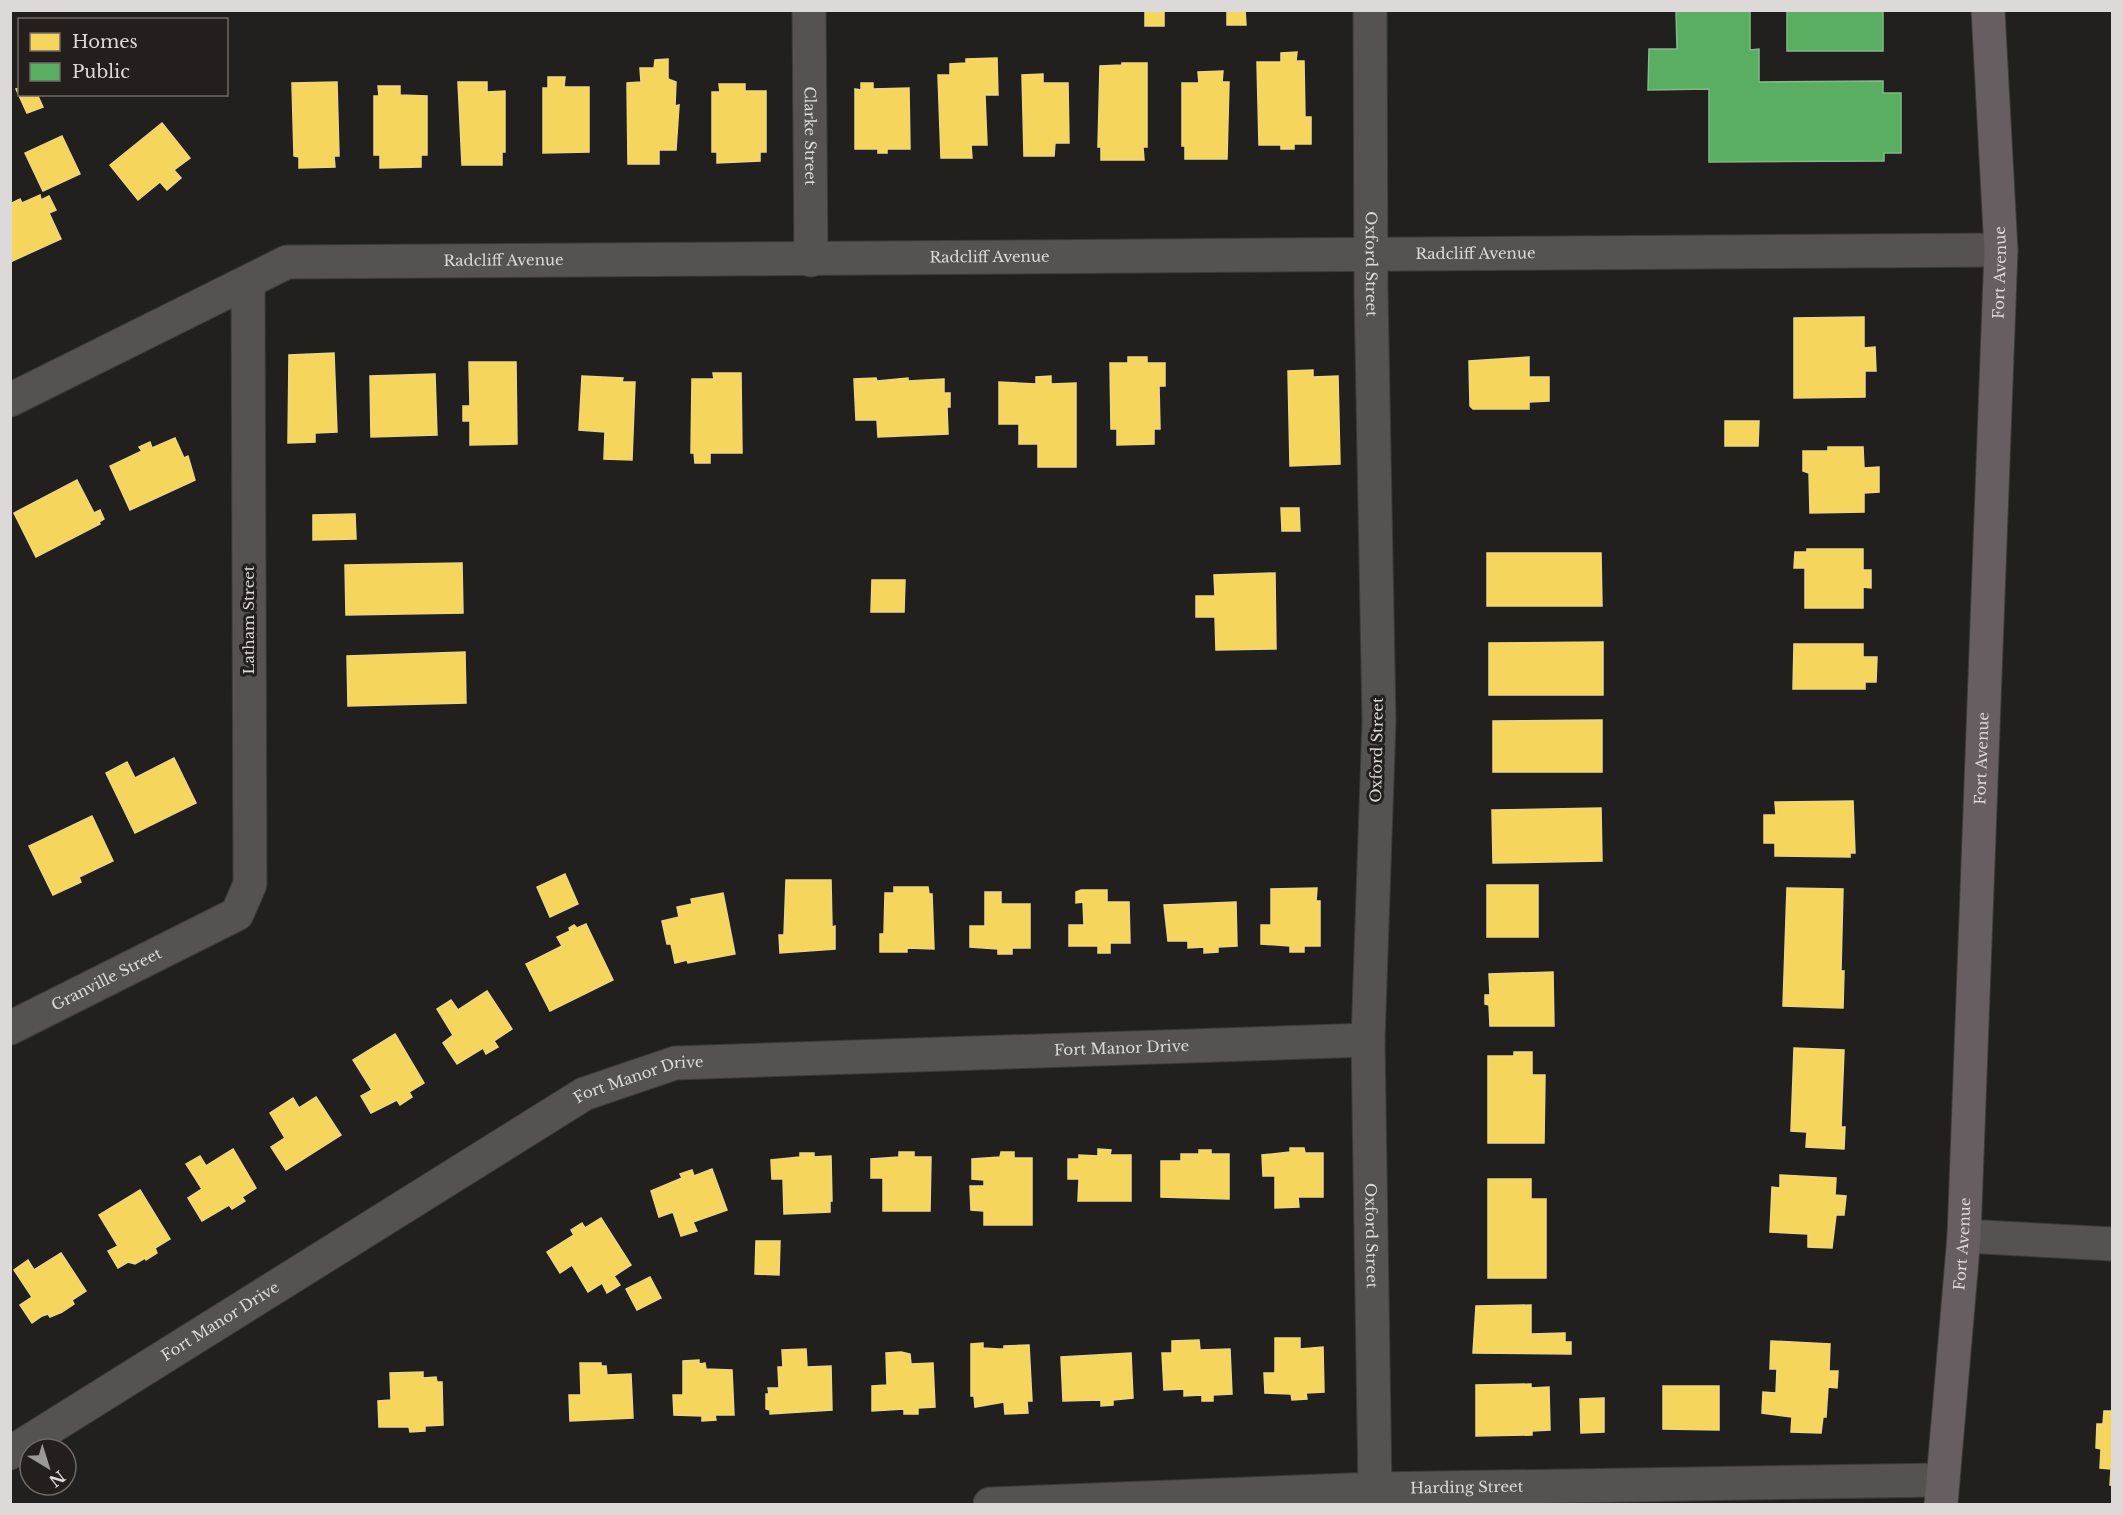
<svg xmlns="http://www.w3.org/2000/svg" width="2123" height="1515" font-family="'Libre Baskerville',serif">
<style>
.homes{fill:#f6d55c;stroke:#eed681;stroke-width:1.5}
.public{fill:#5aae61;stroke:#81bb85;stroke-width:1.5}
.lines{fill:none;stroke-linecap:round;stroke-linejoin:round}
.street-casing{stroke:#3d3b3a;stroke-width:35}
.secondary-casing{stroke:#3d3b3a;stroke-width:35}
.primary-casing{stroke:#3d3b3a;stroke-width:35}
.street{stroke:#555251;stroke-width:33}
.secondary{stroke:#555251;stroke-width:33}
.primary{stroke:#665e60;stroke-width:33}
.labels{text-anchor:middle;stroke-width:6;stroke-linejoin:round;paint-order:stroke}
.street-label{font-size:15px;fill:#ddd9d8;stroke:#241f1c}
</style>
<rect width="100%" height="100%" fill="#22201e"/>
<!-- homes -->
<g class="homes">
<rect x="1145" y="10" width="19" height="16"/>
<polygon points="1227,10 1245,10 1246,25 1227,25"/>
<polygon points="1297,52 1296,61 1304,61 1305,117 1311,117 1311,144 1294,144 1294,149 1281,149 1281,145 1259,145 1257,62 1281,62 1281,53"/>
<polygon points="997,58 998,95 985,95 987,145 971,145 972,158 941,158 938,75 950,75 950,64 966,63 966,59"/>
<polygon points="668,59 668,79 676,82 675,106 679,105 676,150 659,150 659,164 628,164 627,83 641,82 640,68 654,68 655,60"/>
<polygon points="1122,63 1147,63 1147,147 1143,147 1144,160 1101,160 1101,147 1098,147 1100,66 1122,65"/>
<polygon points="1223,71 1222,82 1229,82 1227,159 1185,159 1185,146 1182,146 1182,83 1199,83 1198,72"/>
<polygon points="1043,74 1043,83 1068,83 1069,143 1055,143 1054,156 1024,156 1022,75"/>
<polygon points="548,77 565,77 564,87 589,87 589,152 543,153 543,88 548,88"/>
<polygon points="337,82 339,156 334,156 335,167 299,168 299,157 294,156 292,83"/>
<polygon points="458,82 487,82 487,92 505,91 505,152 502,152 502,165 462,165"/>
<polygon points="861,83 873,83 873,89 909,88 910,149 887,149 887,153 878,153 878,149 855,149 855,89 861,90"/>
<polygon points="719,84 745,84 745,91 766,91 766,152 760,152 760,161 717,163 717,152 712,152 712,92 720,92"/>
<polygon points="378,86 400,86 400,95 427,96 427,155 421,155 421,167 380,168 380,155 374,155 374,96 379,96"/>
<polygon points="20,88 20,94 37,94 43,107 27,113 16,89"/>
<polygon points="162,123 190,158 174,170 181,178 167,190 160,182 138,200 110,165"/>
<polygon points="62,136 80,174 43,191 25,153"/>
<polygon points="40,195 41,200 49,196 56,210 49,213 61,239 10,262 10,204 20,199 22,203"/>
<polygon points="1864,317 1864,348 1875,347 1876,371 1865,371 1865,397 1794,398 1794,318"/>
<polygon points="334,353 337,432 315,433 315,442 288,443 289,355"/>
<polygon points="1128,357 1147,357 1147,363 1165,363 1165,386 1159,386 1160,429 1154,429 1154,444 1117,445 1117,429 1111,429 1110,363 1128,363"/>
<polygon points="1529,357 1529,377 1549,377 1549,401 1529,402 1529,409 1473,409 1470,406 1469,361"/>
<polygon points="469,362 516,362 517,444 470,445 470,421 463,421 463,406 470,406"/>
<polygon points="1313,370 1313,377 1338,376 1340,464 1290,466 1288,371"/>
<polygon points="713,373 741,373 742,453 710,453 710,463 695,463 694,453 691,453 692,379 714,379"/>
<polygon points="435,374 437,435 371,437 370,376"/>
<polygon points="582,376 623,378 622,382 635,382 632,460 604,459 605,432 579,430"/>
<polygon points="1051,376 1051,384 1076,383 1076,467 1038,467 1038,444 1019,444 1019,424 999,424 999,382 1036,384 1036,377"/>
<polygon points="876,378 877,381 908,378 908,381 944,379 944,393 950,393 950,407 947,407 948,434 878,437 877,420 856,420 854,379"/>
<polygon points="1725,421 1759,421 1758,446 1725,446"/>
<polygon points="175,438 184,458 188,456 195,480 130,510 110,466 142,451 139,447 150,442 152,448"/>
<polygon points="1828,447 1863,447 1864,468 1879,467 1879,492 1864,493 1864,512 1810,513 1809,473 1803,471 1803,451 1828,451"/>
<polygon points="77,480 94,513 100,510 104,519 99,522 100,524 36,557 14,513"/>
<polygon points="1281,508 1299,508 1300,531 1282,531"/>
<polygon points="355,514 356,539 313,540 313,515"/>
<polygon points="1807,549 1863,549 1863,570 1871,570 1871,588 1863,587 1863,608 1805,608 1805,568 1794,568 1795,552 1807,552"/>
<polygon points="1487,553 1601,553 1602,606 1487,606"/>
<polygon points="462,563 463,613 346,615 345,565"/>
<polygon points="1275,573 1276,649 1216,650 1215,617 1196,617 1196,596 1215,596 1214,575"/>
<polygon points="872,580 905,580 904,612 871,612"/>
<polygon points="1603,642 1603,695 1489,695 1489,643"/>
<polygon points="1794,644 1863,644 1863,657 1877,657 1876,682 1865,682 1865,689 1793,689"/>
<polygon points="465,652 466,703 348,706 347,656"/>
<polygon points="1602,720 1602,772 1493,772 1493,721"/>
<polygon points="174,758 196,803 135,833 106,773 127,762 135,778"/>
<polygon points="1853,801 1855,853 1850,853 1850,857 1775,856 1775,843 1764,843 1764,815 1776,815 1775,802"/>
<polygon points="1601,808 1602,861 1493,863 1492,810"/>
<polygon points="92,816 113,861 79,877 81,882 53,895 29,846"/>
<polygon points="565,874 578,904 550,917 537,887"/>
<polygon points="786,880 831,880 832,927 835,926 835,949 780,953 779,935 784,935"/>
<rect x="1487" y="885" width="51" height="52"/>
<polygon points="894,887 928,887 929,894 932,894 934,949 907,948 907,952 880,952 880,934 884,934 885,893 894,893"/>
<polygon points="1317,888 1316,901 1320,901 1320,946 1304,946 1304,952 1290,952 1290,946 1261,944 1261,925 1271,925 1271,889"/>
<polygon points="1787,888 1843,889 1841,971 1844,971 1843,1008 1783,1006"/>
<polygon points="1081,890 1107,890 1107,902 1129,902 1130,943 1110,943 1110,953 1098,953 1098,946 1069,946 1069,925 1084,925 1083,902 1076,903 1076,892"/>
<polygon points="985,892 1001,892 1001,904 1030,904 1030,948 1012,948 1012,954 998,954 998,949 970,947 970,926 985,926"/>
<polygon points="723,893 735,954 688,963 687,960 675,963 671,944 667,944 662,921 679,917 677,907 692,904 691,899"/>
<polygon points="1236,902 1237,946 1218,947 1218,952 1204,953 1204,947 1188,948 1188,941 1168,941 1164,905"/>
<polygon points="586,924 613,980 550,1011 526,964 562,946 557,937 570,931 569,928 574,925 577,928"/>
<polygon points="1553,972 1554,1026 1490,1026 1489,1005 1485,1004 1485,995 1490,995 1489,974"/>
<polygon points="487,991 512,1029 494,1041 498,1047 486,1054 483,1048 457,1064 443,1043 453,1035 437,1009 451,1000 458,1010"/>
<polygon points="395,1034 424,1083 409,1092 412,1097 400,1105 397,1100 371,1113 361,1096 372,1090 353,1060"/>
<polygon points="1794,1048 1844,1050 1841,1127 1845,1127 1844,1149 1806,1147 1807,1132 1791,1131"/>
<polygon points="1514,1052 1532,1052 1532,1075 1545,1075 1544,1143 1488,1143 1488,1056 1514,1056"/>
<polygon points="316,1097 341,1135 286,1170 271,1147 285,1138 270,1113 293,1098 299,1108"/>
<polygon points="1290,1148 1304,1148 1305,1153 1323,1153 1323,1197 1298,1197 1299,1207 1275,1208 1275,1176 1263,1176 1262,1155 1290,1152"/>
<polygon points="233,1149 256,1188 242,1197 245,1201 232,1209 229,1205 202,1221 188,1198 202,1189 186,1164 200,1156 206,1166"/>
<polygon points="1098,1149 1111,1150 1110,1155 1131,1155 1131,1201 1078,1201 1079,1179 1068,1179 1068,1159 1079,1159 1079,1155 1098,1156"/>
<polygon points="1199,1150 1211,1150 1211,1154 1229,1154 1229,1199 1161,1197 1161,1161 1181,1161 1181,1154 1199,1154"/>
<polygon points="899,1152 914,1152 914,1157 931,1157 930,1211 883,1211 883,1178 871,1178 871,1159 899,1157"/>
<polygon points="1001,1152 1014,1152 1014,1158 1032,1158 1032,1225 984,1225 984,1211 971,1210 970,1186 984,1186 984,1180 972,1179 972,1159 1000,1157"/>
<polygon points="800,1153 814,1153 814,1157 831,1156 832,1201 830,1201 830,1212 784,1214 783,1179 772,1179 771,1160 800,1157"/>
<polygon points="712,1169 727,1210 693,1222 697,1231 681,1236 673,1212 659,1217 651,1191 682,1178 680,1174 692,1170 694,1176"/>
<polygon points="1780,1175 1836,1178 1835,1195 1846,1196 1844,1215 1836,1215 1832,1248 1808,1247 1808,1234 1770,1232 1772,1187 1780,1188"/>
<polygon points="1488,1179 1531,1179 1531,1199 1546,1199 1546,1278 1488,1278"/>
<polygon points="140,1190 170,1239 155,1248 157,1253 146,1260 145,1258 135,1264 128,1262 118,1268 108,1251 118,1246 99,1215"/>
<polygon points="601,1218 631,1265 614,1276 620,1285 607,1293 602,1283 588,1292 572,1265 560,1273 547,1252 574,1235 571,1230 582,1223 585,1228"/>
<polygon points="756,1241 780,1241 779,1275 755,1274"/>
<polygon points="61,1253 86,1291 72,1300 74,1304 62,1312 50,1317 48,1314 42,1316 32,1323 20,1305 32,1297 14,1270 28,1260 34,1270"/>
<polygon points="650,1277 661,1298 637,1310 626,1289"/>
<polygon points="1531,1305 1531,1334 1565,1333 1565,1342 1571,1342 1571,1354 1473,1353 1476,1306"/>
<polygon points="1275,1338 1300,1338 1300,1349 1323,1347 1324,1392 1306,1393 1307,1399 1292,1400 1291,1394 1265,1393 1264,1373 1275,1373"/>
<polygon points="1199,1340 1200,1350 1230,1349 1232,1394 1213,1395 1213,1401 1202,1401 1202,1395 1184,1396 1184,1389 1164,1390 1162,1353 1172,1353 1172,1341"/>
<polygon points="1771,1341 1830,1344 1829,1371 1838,1371 1837,1388 1828,1387 1826,1417 1823,1417 1821,1433 1791,1432 1792,1417 1762,1413 1763,1392 1776,1393 1777,1369 1770,1369"/>
<polygon points="983,1343 983,1348 999,1349 1004,1349 1004,1346 1029,1345 1032,1401 1027,1401 1028,1413 1005,1414 1004,1402 975,1407 974,1396 971,1396 971,1344"/>
<polygon points="806,1349 807,1367 831,1366 832,1410 770,1414 770,1410 766,1409 766,1394 769,1394 768,1388 779,1388 778,1367 783,1367 782,1350"/>
<polygon points="901,1352 910,1354 911,1364 933,1363 935,1407 918,1408 918,1414 904,1414 904,1409 872,1411 872,1386 887,1385 886,1353"/>
<polygon points="1131,1353 1133,1398 1113,1400 1113,1405 1101,1406 1101,1400 1063,1401 1061,1357"/>
<polygon points="699,1360 699,1364 705,1363 706,1369 732,1370 734,1415 715,1415 716,1420 702,1421 702,1416 674,1415 673,1395 683,1395 683,1361"/>
<polygon points="580,1363 601,1363 601,1366 606,1366 607,1375 631,1374 633,1418 570,1421 569,1395 581,1395"/>
<polygon points="423,1372 423,1378 436,1377 437,1382 442,1382 443,1425 425,1426 425,1431 410,1432 409,1427 379,1427 378,1401 391,1400 390,1373"/>
<polygon points="1531,1384 1531,1388 1549,1387 1550,1430 1532,1431 1532,1435 1476,1436 1476,1385"/>
<polygon points="1663,1386 1719,1386 1719,1430 1663,1429"/>
<polygon points="1604,1398 1604,1432 1581,1433 1580,1399"/>
<polygon points="2104,1411 2112,1411 2112,1485 2110,1485 2111,1469 2100,1468 2101,1449 2096,1448 2097,1424 2103,1424"/>
</g>
<!-- public -->
<g class="public">
<polygon points="1676,10 1750,10 1750,50 1759,49 1759,82 1883,81 1883,93 1901,93 1901,153 1884,153 1884,161 1709,162 1709,89 1648,90 1649,49 1677,49"/>
<rect x="1787" y="10" width="96" height="41"/>
</g>
<g class="lines">
<defs>
<g id="street">
<path id="s1" d="M809,10l2,250"/>
<path id="s2" d="M1370,10l1,281 8,430 -11,319 7,449"/>
<path id="s3" d="M10,400l277,-138 1714,-12"/>
<path id="s4" d="M10,1028l227,-114 13,-30 -2,-602"/>
<path id="s5" d="M10,1453l574,-359 91,-31 693,-23"/>
<path id="s6" d="M990,1504l385,-15 568,-9"/>
</g>
<polyline id="secondary" points="1964,1236 2112,1244"/>
<g id="primary">
<path id="s7" d="M1941,1504l23,-268 37,-986 -13,-240"/>
</g>
</defs>
<!-- street casing -->
<use href="#street" class="street-casing"/>
<!-- secondary casing -->
<use href="#secondary" class="secondary-casing"/>
<!-- primary casing -->
<use href="#primary" class="primary-casing"/>
<!-- street -->
<use href="#street" class="street"/>
<!-- secondary -->
<use href="#secondary" class="secondary"/>
<!-- primary -->
<use href="#primary" class="primary"/>
</g>
<g class="labels">
<!-- street labels -->
<g class="street-label">
<text dy="5" stroke="none"><textPath href="#s1" startOffset="126">Clarke Street</textPath></text>
<text dy="5" stroke="none"><textPath href="#s3" startOffset="1498">Radcliff Avenue</textPath></text>
<text dy="5" stroke="none"><textPath href="#s3" startOffset="1012">Radcliff Avenue</textPath></text>
<text dy="5" stroke="none"><textPath href="#s3" startOffset="526">Radcliff Avenue</textPath></text>
<text dy="5" stroke="none"><textPath href="#s2" startOffset="254">Oxford Street</textPath></text>
<text dy="5" stroke="none"><textPath href="#s7" startOffset="1233">Fort Avenue</textPath></text>
<text transform="translate(249 620) rotate(-90)" y="5">Latham Street</text>
<text transform="translate(1377 750) rotate(-89)" y="5">Oxford Street</text>
<text dy="5" stroke="none"><textPath href="#s7" startOffset="747">Fort Avenue</textPath></text>
<text dy="5" stroke="none"><textPath href="#s4" startOffset="108">Granville Street</textPath></text>
<text dy="5" stroke="none"><textPath href="#s5" startOffset="1220">Fort Manor Drive</textPath></text>
<text dy="5" stroke="none"><textPath href="#s5" startOffset="734">Fort Manor Drive</textPath></text>
<text dy="5" stroke="none"><textPath href="#s2" startOffset="1226">Oxford Street</textPath></text>
<text dy="5" stroke="none"><textPath href="#s7" startOffset="261">Fort Avenue</textPath></text>
<text dy="5" stroke="none"><textPath href="#s5" startOffset="248">Fort Manor Drive</textPath></text>
<text dy="5" stroke="none"><textPath href="#s6" startOffset="477">Harding Street</textPath></text>
</g>
</g>
<!-- border -->
<rect width="2123" height="1515" fill="none" stroke="#ddd9d8" stroke-width="24"/>
<!-- legend -->
<rect x="18" y="18" width="210" height="78" fill="#241f1c" stroke="#6e6967" stroke-width="1.5"/>
<rect x="30" y="33" width="30" height="18" fill="#f6d55c" stroke="#6e6967" stroke-width="1.5"/>
<text x="72" y="48" font-size="18" fill="#ddd9d8">Homes</text>
<rect x="30" y="63" width="30" height="18" fill="#5aae61" stroke="#6e6967" stroke-width="1.5"/>
<text x="72" y="78" font-size="18" fill="#ddd9d8">Public</text>
<!-- north arrow -->
<g transform="translate(48 1467) rotate(142)"><circle r="28" fill="#241f1c" stroke="#6e6967" stroke-width="1.5"/>
<path d="M0-4.5L10 22L0 15L-10 22Z" fill="#9c9897"/>
<text y="-9" font-size="16" font-weight="bold" text-anchor="middle" fill="#ddd9d8">N</text>
</g>
</svg>
